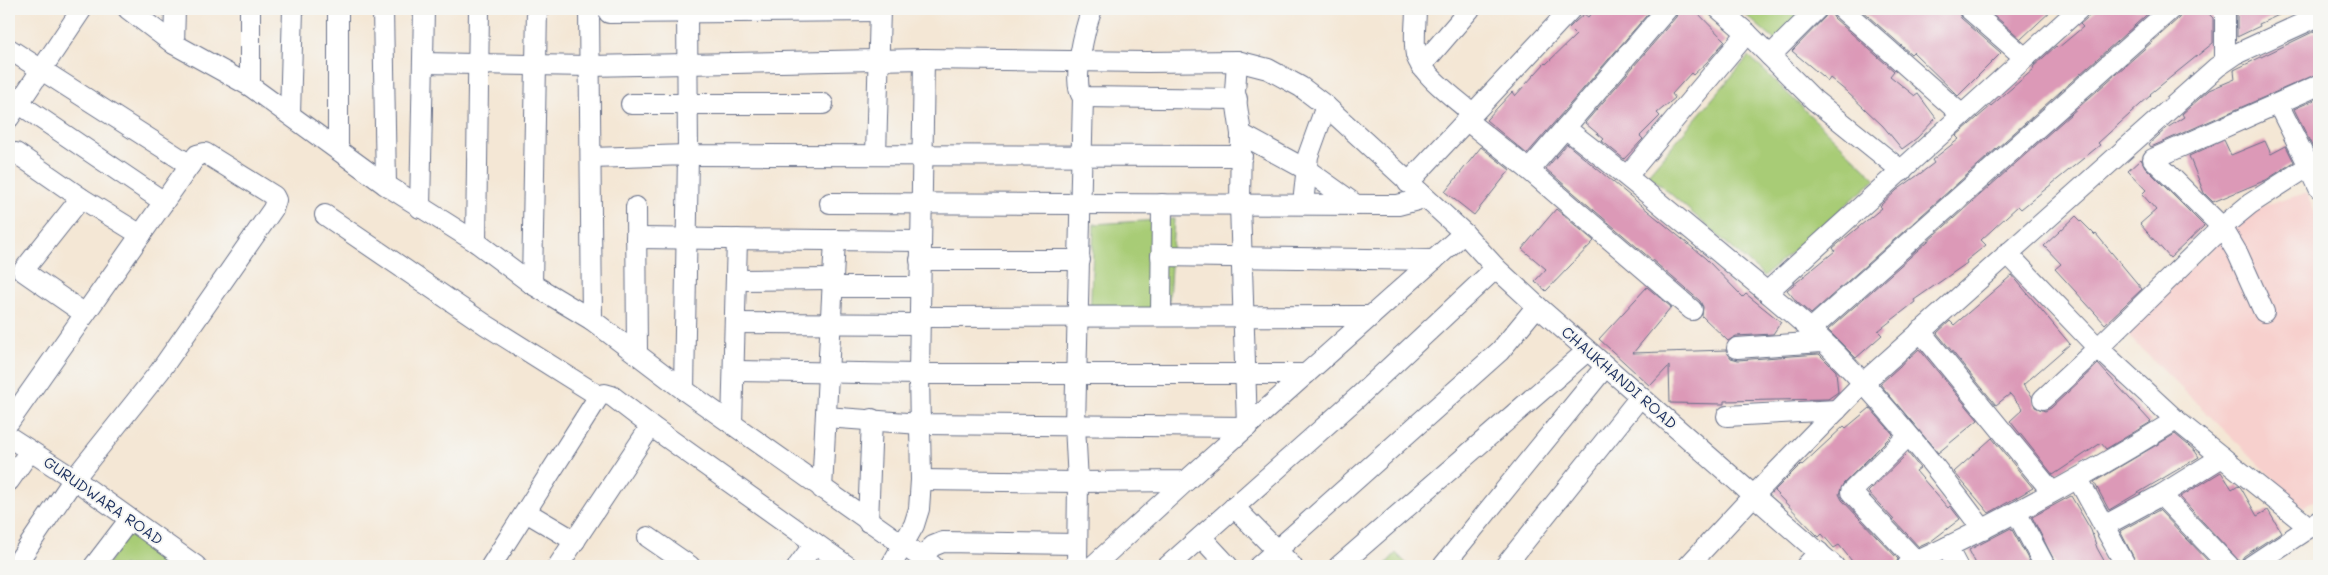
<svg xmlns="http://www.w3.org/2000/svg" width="2328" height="575" font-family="Mali,sans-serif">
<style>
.built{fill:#f7d0cd}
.green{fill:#a8cc76;stroke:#627e6a}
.building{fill:#dc99b7}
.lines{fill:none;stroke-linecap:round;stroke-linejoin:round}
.minor-casing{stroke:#676f88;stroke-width:22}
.minor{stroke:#fff;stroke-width:20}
.labels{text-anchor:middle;stroke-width:4;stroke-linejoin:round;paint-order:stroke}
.street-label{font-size:15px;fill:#1b2f5e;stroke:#f6f6f2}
</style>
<rect width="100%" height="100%" fill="#f6f6f2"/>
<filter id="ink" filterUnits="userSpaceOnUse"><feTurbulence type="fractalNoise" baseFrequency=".02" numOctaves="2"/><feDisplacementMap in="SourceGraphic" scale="10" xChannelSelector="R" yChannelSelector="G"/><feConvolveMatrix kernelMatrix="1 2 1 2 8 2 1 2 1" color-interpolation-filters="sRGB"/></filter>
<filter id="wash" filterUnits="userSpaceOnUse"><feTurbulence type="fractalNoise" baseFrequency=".0096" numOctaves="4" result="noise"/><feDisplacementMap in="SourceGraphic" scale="20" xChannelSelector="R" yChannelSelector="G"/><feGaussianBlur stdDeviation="1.12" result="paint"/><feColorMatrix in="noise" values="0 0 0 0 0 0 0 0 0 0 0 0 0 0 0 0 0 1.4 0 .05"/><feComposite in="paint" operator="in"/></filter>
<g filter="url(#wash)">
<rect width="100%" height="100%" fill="#f4e7d5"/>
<!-- built -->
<polygon class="built" points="2306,193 2319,222 2319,499 2303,507 2125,333 2252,209"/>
<!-- green -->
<g class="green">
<polygon points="1739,9 1814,9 1779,44"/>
<polygon points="1749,56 1876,179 1764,276 1648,174"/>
<polygon points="1174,219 1168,316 1090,318 1094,224"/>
<polygon points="130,532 180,566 106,566"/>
<polygon points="1396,553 1409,566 1384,566"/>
</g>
<g id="blocks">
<!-- building -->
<g class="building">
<polygon points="1595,9 1652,9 1527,154 1486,120 1512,92 1515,96 1545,63 1546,64 1576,35 1569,28 1575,22 1584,14 1588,17"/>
<polygon points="1679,9 1694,9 1725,41 1707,62 1693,75 1691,73 1672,94 1675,98 1657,113 1660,116 1640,136 1643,139 1624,159 1602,141 1604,139 1585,123 1676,17"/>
<polygon points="1829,9 1834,18 1894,71 1890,76 1915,96 1918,94 1936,118 1917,138 1902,149 1883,126 1847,92 1830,78 1828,81 1792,51 1825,17"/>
<polygon points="1860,9 1957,9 1961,18 2001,53 1958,96 1913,52 1911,54"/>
<polygon points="1987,9 2053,9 2021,39"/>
<polygon points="2098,9 2153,9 1811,314 1797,302 1787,290 1835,251 1833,248 1882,208 1880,206 1897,190 1921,173 1934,163 1932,160 1959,139 1956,136 2034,69 2033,67 2056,46 2058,48 2083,27 2080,24"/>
<polygon points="2183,9 2204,9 2213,18 2213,43 2150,94 2151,95 2098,143 2100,145 2021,209 2018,206 1981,240 1986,245 1966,261 1967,263 1914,300 1915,302 1878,331 1882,335 1856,358 1828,330 2179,18"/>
<polygon points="2237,9 2292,9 2259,24 2260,26 2237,37"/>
<polygon points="2319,29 2319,73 2151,147 2149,144 2167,128 2184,117 2182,114 2209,90 2235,79 2234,70"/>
<polygon points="2319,98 2319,149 2314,150 2294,109"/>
<polygon points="2224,140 2231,155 2265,141 2271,154 2286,146 2294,162 2266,180 2213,202 2204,193 2189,156"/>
<polygon points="1567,144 1705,258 1743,297 1746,294 1781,322 1773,334 1736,336 1728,341 1702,316 1703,307 1700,301 1546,169"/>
<polygon points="1481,147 1510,170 1474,215 1445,192"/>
<polygon points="2141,159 2145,167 2204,226 2170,258 2140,224 2156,210 2142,194 2146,190 2128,171"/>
<polygon points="1556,209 1594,241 1546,291 1535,281 1546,269 1522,249"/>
<polygon points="2076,216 2095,235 2096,234 2142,289 2105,324 2055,269 2061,264 2044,246"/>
<polygon points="2012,275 2070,344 2023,385 2032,396 2035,407 2045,411 2051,408 2098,364 2151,422 2106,449 2101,443 2053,475 2010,421 2023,409 2010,394 1996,405 1937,333 1950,321 1954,325"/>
<polygon points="1647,287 1671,307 1633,353 1726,350 1731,358 1738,360 1819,354 1836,371 1838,392 1828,399 1724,401 1724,404 1670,403 1669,366 1650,386 1599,339"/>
<polygon points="1919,349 1978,420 1938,453 1880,384"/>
<polygon points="1870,408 1893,434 1843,484 1839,494 1842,500 1898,559 1895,566 1856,566 1839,545 1834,548 1822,534 1819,537 1774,491 1801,464 1802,465 1844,426 1846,428"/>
<polygon points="2175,434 2195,451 2199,457 2109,510 2094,482"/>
<polygon points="1992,438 2033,488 1989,513 1954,472"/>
<polygon points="1908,453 1920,468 1916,471 1948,508 1950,506 1960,519 1930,542 1919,547 1868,492"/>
<polygon points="2221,472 2232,489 2238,485 2241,488 2257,516 2268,510 2281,532 2244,556 2240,562 2180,497"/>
<polygon points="2071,496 2091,530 2097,548 2107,566 2057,566 2032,517"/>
<polygon points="2159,510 2213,566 2138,566 2120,531"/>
<polygon points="2011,528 2032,566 1977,566 1969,550"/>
</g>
</g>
</g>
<g filter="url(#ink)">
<use href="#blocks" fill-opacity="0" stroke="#676f88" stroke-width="1"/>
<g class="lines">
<defs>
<g id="minor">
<polyline points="128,9 174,44 250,86 386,185 476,242 532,284 592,320 684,390 933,566"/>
<polyline points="250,9 250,86"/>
<polyline points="338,9 338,149"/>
<polyline points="383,9 386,185"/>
<polyline points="589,9 592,320"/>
<polyline points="687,9 688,155 1242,156"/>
<path d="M1092,9c-6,16 -22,76 -9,88l154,2"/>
<path d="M1416,9c0,14 -3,32 0,46 5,19 41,45 56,58"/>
<polyline points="1719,9 1747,33 1814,100 1902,171"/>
<polyline points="1842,9 1962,115"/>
<polyline points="1969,9 2024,57"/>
<polyline points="2225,9 2225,60"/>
<polyline points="609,13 880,11"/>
<polyline points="174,44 175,9"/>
<polyline points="9,49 190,165"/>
<polyline points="1770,56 1817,9"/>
<polyline points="423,63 590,66 924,59 1147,62 1237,61 1268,69 1301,87 1326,106 1464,233 1496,268 1537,306 1834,566"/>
<polyline points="1421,66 1470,9"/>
<polyline points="18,103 164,202"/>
<polyline points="631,104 823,104"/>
<polyline points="2278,104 2309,166 2250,204 2222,227 2098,348 2176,420 2309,527"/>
<polyline points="290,114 293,9"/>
<polyline points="9,118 82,9"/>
<polyline points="1466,120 1529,170 1692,310"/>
<path d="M1565,128c53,40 104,83 156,126 39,33 81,65 117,102 52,54 100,113 145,174"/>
<polyline points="1241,134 1307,170 1356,205"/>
<polyline points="16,153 81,198 141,235"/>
<polyline points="876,155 880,9"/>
<polyline points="591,158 688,155 684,390"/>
<polyline points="2319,161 2309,166 2319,188"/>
<polyline points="1529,170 1667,9"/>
<polyline points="1627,176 1747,33"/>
<polyline points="1408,183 1571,9"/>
<polyline points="81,198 23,271 85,314"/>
<polyline points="830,203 1380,205 1398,205 1425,198"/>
<polyline points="1303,204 1308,156 1326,106"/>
<polyline points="636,207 637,354"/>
<polyline points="420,208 424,9"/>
<polyline points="325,215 486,325 599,396"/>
<polyline points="636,238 920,241"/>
<polyline points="476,242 479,9"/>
<polyline points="2007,253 2098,348 2043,399"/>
<polyline points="1161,256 1434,260"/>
<polyline points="920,260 1080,260"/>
<polyline points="736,280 833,279"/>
<polyline points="532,284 537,9"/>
<polyline points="833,287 920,287"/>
<polyline points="1767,292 2079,9"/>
<polyline points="2264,312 2238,254 2222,227 2153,159 2319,85"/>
<polyline points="1161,316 1162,204"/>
<polyline points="919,317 1371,316"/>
<polyline points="735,323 919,324"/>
<polyline points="1809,331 2171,9"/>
<polyline points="1920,331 2052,492"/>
<polyline points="1737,348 1822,342"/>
<polyline points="734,371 919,374 1306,374"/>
<polyline points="1727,416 1837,410"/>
<polyline points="826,417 920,424 1247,427 1240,204 1241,134 1235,92 1237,61"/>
<polyline points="9,422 197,155 205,153 274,196 276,200 273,209 160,371 74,479 15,566"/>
<polyline points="732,424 737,239"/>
<polyline points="1908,436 1851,492 1917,562"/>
<polyline points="9,437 74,479 196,566"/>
<polyline points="2078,479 2126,566"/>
<polyline points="921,480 1078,482 1186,481 1464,233"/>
<polyline points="9,481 30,451"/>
<polyline points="822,489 835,240"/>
<polyline points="2161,495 2229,566"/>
<polyline points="1234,507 1292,566"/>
<polyline points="526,512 575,541"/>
<polyline points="2016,512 2045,566"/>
<polyline points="868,522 872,419"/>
<polyline points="2104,526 2161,495 2222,457"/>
<polyline points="648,537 690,566"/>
<polyline points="1201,537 1228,566"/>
<polyline points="1947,547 1957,566"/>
<polyline points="920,558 933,546 943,542 1077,544"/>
<polyline points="94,566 130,519"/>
<polyline points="491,566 599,396 605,394 612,396 651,426 847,566"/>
<polyline points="558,566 651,426"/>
<polyline points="798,566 815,543"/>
<polyline points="891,566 914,525 919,509 921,480 919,374 924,59"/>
<polyline points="1077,566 1078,482 1075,425 1083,97"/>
<polyline points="1093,566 1186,481"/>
<polyline points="1168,566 1358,397 1496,268"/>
<polyline points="1259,566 1500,351 1537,306"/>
<polyline points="1339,566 1587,351"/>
<polyline points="1443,566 1605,367"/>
<polyline points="1505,566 1640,397"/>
<polyline points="1688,566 1754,495 1863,383 2217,67 2236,54 2319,16"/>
<polyline points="1806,566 1819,552"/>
<path d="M1907,566c93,-43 182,-92 269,-146"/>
<polyline points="2251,566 2319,521"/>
</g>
</defs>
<!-- minor casing -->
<use href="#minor" class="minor-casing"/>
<!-- minor -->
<use href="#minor" class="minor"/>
</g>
</g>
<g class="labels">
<!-- street labels -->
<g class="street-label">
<text transform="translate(1619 378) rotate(41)" y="5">CHAUKHANDI ROAD</text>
<text transform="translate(103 501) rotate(35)" y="5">GURUDWARA ROAD</text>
</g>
</g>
<!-- margin -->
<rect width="2328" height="575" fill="none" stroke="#f6f6f2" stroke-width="30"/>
</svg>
